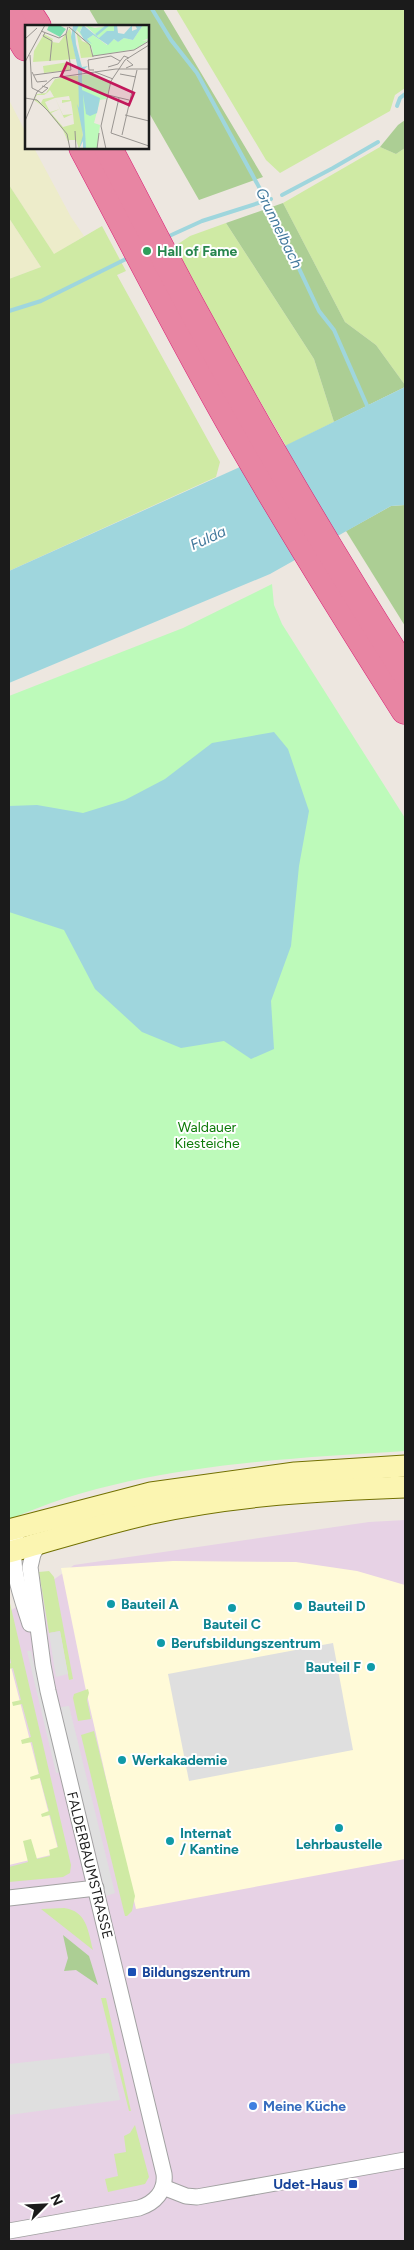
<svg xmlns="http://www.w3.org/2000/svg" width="414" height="2250" font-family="Figtree,sans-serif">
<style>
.industrial{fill:#e7d2e5}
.education{fill:#fffad8}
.farmland{fill:#edecca}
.grass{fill:#cfeaa4}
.forest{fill:#acce94}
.park{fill:#bdfaba}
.parking{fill:#dfdfdf}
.water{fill:#9fd6dd}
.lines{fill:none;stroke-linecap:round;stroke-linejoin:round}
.stream{stroke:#9fd6dd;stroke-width:4}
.minor-casing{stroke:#a2a2a2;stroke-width:17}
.secondary-casing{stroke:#727102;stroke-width:23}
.motorway-casing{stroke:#d91f75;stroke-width:29}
.minor{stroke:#fff;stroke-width:15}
.secondary{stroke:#fbf5b1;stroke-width:21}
.motorway{stroke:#e885a3;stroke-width:28}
.leisure-dot{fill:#2e9e5b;stroke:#fff;stroke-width:2}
.culture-dot{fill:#0f9aa8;stroke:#fff;stroke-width:2}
.transit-dot{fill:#1a4fb4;stroke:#fff;stroke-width:2}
.shop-dot{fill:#3f7fe0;stroke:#fff;stroke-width:2}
.labels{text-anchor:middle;stroke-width:4;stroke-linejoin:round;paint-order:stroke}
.leisure-label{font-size:14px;font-weight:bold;fill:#27864d;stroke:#fff;text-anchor:start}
.park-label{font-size:14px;fill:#0d7a09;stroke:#fff}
.culture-label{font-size:14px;font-weight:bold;fill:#0d838f;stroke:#fff;text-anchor:start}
.street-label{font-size:14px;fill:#1b1b1b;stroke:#fff}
.transit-label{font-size:14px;font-weight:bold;fill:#164399;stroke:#fff;text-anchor:start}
.shop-label{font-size:14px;font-weight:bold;fill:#366cbe;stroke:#fff;text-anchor:start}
.water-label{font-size:15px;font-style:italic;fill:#42799c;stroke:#fff}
.inset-river{fill:none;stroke:#9fd6dd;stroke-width:2.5}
.inset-road{fill:none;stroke:#999591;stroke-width:1}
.view{fill:#c2185b;fill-opacity:0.15;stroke:#c2185b;stroke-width:2.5}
.inset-edge{fill:none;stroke:#1b1b1b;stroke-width:2.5}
</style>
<rect width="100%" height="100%" fill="#ede7e0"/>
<!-- industrial -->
<polygon class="industrial" points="405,1520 405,2241 9,2241 9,1612 74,1565 369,1522"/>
<!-- education -->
<g class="education">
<polygon points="173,1561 296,1562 357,1571 405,1585 405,1859 136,1909 85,1686 61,1568"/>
<polygon points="9,1659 59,1853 9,1865"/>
</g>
<!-- farmland -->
<g class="farmland">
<polygon points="9,100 26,133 26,148 34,148 71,217 84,236 54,255 9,185"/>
<polygon points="9,218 41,267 9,279"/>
</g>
<!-- grass -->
<g class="grass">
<polygon points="176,9 405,9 405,88 395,95 390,111 280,173 266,160"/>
<polygon points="380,147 396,154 405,148 405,385 376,345 345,322 283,203"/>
<polygon points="9,185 54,254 102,226 126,271 117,275 220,462 216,477 9,571 9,279 41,267 9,218"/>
<polygon points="226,223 314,359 334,422 286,446 239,365 175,246 190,236"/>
<polygon points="49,1571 54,1577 73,1679 69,1680 60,1631 49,1633 39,1572"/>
<polygon points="9,1599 71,1865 70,1873 63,1877 9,1882 9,1867 28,1862 23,1841 31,1839 37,1859 50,1856 49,1850 58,1847 50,1815 42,1817 41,1814 49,1811 40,1778 31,1780 30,1777 39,1774 32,1742 22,1744 21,1740 31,1737 22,1704 13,1706 12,1702 21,1700 13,1668 9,1669 9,1664 11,1663 9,1653"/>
<polygon points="88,1689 89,1693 87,1700 91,1719 78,1721 73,1698 74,1694"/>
<polygon points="94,1731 135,1896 132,1911 127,1916 125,1916 81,1735"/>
<path d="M64,1908c23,3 24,23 29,42l-52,-41z"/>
<polygon points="101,1998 106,1998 131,2111 129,2111"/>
<polygon points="135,2125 149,2177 145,2184 108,2192 105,2179 118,2176 114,2154 126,2152 124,2136 130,2133"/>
</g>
<!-- forest -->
<g class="forest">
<polygon points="89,9 163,9 263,177 199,200 148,111 148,26 99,26"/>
<polygon points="405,120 405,148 396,154 380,147 398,125"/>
<polygon points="283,203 345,322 376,345 405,385 405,387 334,422 314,359 226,223"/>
<polygon points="405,505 405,626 346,531 391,506"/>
<polygon points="63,1935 89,1956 98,1985 76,1970 64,1971 68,1958"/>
</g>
<!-- park -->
<path class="park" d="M272,584l2,21 8,19 123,194v633c-127,8 -279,15 -396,69v-824l174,-68z"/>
<!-- parking -->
<g class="parking">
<polygon points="60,1631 68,1674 56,1677 49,1633"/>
<polygon points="333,1643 353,1750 189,1781 168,1674"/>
<polygon points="27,1651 31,1651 60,1772 56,1773"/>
<polygon points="69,1706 115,1893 106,1896 64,1724 61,1707"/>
<polygon points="109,2053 120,2100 9,2115 9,2064"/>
</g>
<!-- water -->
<g class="water">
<polygon points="405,387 405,505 391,506 270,574 9,683 9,571 260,458"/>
<polygon points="274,732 288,749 309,811 299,866 291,946 271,1001 274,1049 251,1059 224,1041 181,1048 142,1032 95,989 64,930 9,912 9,806 37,805 83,813 125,800 165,779 212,743"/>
</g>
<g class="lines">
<!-- stream -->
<g class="stream">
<polyline points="152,9 171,40 197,73 272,211 319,311 334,330 369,410"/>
<polyline points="397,106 400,98 405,94"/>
<polyline points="282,195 333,168 378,142"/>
<polyline points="167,237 202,221 271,199"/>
<polyline points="9,311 41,301 130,257"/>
</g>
<defs>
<g id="minor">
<path d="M17,1542c-10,19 7,62 13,82"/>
<polyline points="9,1898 96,1888"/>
<polyline points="163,2187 186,2196 197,2197 405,2160"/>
<path d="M9,2231l130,-23c16,-5 27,-17 25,-34l-116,-483 -5,-26 -13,-98 3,-13 7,-12"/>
</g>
<g id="secondary">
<polyline points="9,1530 151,1493 295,1473 405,1466"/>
<path d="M9,1552c47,-13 94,-28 143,-39 83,-18 169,-23 253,-26"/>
</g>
<g id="motorway">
<polyline points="26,9 37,26"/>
<polyline points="9,19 26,47"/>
<path d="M83,148c52,97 101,195 156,290 53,92 109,182 166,272"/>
<path d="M108,148c32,60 62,121 95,180 63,117 131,231 202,343"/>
</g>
</defs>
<!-- minor casing -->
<use href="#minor" class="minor-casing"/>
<!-- secondary casing -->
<use href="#secondary" class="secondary-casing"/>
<!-- motorway casing -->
<use href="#motorway" class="motorway-casing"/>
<!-- minor -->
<use href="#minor" class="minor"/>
<!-- secondary -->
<use href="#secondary" class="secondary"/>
<!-- motorway -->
<use href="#motorway" class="motorway"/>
</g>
<!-- markers -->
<circle class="leisure-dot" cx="147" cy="251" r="5"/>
<g class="culture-dot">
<circle cx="111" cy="1604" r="5"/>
<circle cx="298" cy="1606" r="5"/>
<circle cx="232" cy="1608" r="5"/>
<circle cx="161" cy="1643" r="5"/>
<circle cx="371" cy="1667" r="5"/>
<circle cx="122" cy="1760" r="5"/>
<circle cx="339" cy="1828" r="5"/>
<circle cx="170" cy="1841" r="5"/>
</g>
<g class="transit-dot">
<rect x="127" y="1967" width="10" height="10" rx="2.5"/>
<rect x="348" y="2179" width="10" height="10" rx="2.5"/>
</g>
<circle class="shop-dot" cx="253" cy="2106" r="5"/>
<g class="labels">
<!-- leisure labels -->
<g class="leisure-label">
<text x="157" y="256">Hall of Fame</text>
</g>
<!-- park labels -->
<g class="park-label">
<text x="207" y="1132">Waldauer<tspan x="207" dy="16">Kiesteiche</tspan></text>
</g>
<!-- culture labels -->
<g class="culture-label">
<text x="121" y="1609">Bauteil A</text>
<text x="308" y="1611">Bauteil D</text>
<text x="232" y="1629" text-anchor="middle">Bauteil C</text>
<text x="171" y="1648">Berufsbildungszentrum</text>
<text x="361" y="1672" text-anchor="end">Bauteil F</text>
<text x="132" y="1765">Werkakademie</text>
<text x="180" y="1838">Internat<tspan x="180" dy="16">/ Kantine</tspan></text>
<text x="339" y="1849" text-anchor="middle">Lehrbaustelle</text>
</g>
<!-- street labels -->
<g class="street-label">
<text transform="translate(90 1865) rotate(76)" y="5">FALDERBAUMSTRASSE</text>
</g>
<!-- transit labels -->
<g class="transit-label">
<text x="142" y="1977">Bildungszentrum</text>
<text x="343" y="2189" text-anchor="end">Udet-Haus</text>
</g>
<!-- shop labels -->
<g class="shop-label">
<text x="263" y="2111">Meine Küche</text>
</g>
<!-- water labels -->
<g class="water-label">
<text transform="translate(279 228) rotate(64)" y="5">Grunnelbach</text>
<text transform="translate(208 538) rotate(-24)" y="5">Fulda</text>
</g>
</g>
<!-- overview -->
<g transform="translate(25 25)">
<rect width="124" height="124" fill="#ede7e0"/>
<path d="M45,3l6,31 -43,3 1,-11 10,-17 9,5 -1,3 7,1zM51,5l6,11 7,3 4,13 -12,1zM44,37l1,8 -26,3 -1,-7zM45,51h9l4,62 -4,11 -3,-9h-7v4l-6,-14 -22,-27 2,-4 11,-2 -4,-7 -3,3 -3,2h-7l-2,3 4,3 6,7 -11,-8 -4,12 4,-12h3l-3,-2 3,-4 9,-1 9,-14zM44,71l1,4h-8v3l9,-2 2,13 -10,1 -8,-17zM30,73l5,11 -10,3 -5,-10zM35,84l4,9 9,-4 1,10 -11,3 -12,-14z" fill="#cfeaa4" fill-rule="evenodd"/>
<path d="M54,0h4l-3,6 7,8 6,-4 14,10 7,-6 4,3 6,-4 9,2 10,-15h6v13l-7,3 7,-1 -13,9 -43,7 -1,-8 -16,-19zM60,0l10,3 19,-3v6l-15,7zM66,49l20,7 -5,18 -6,1 -6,23 6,2 -3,24h-11l-4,-43v-31z" fill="#bdfaba"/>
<path d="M24,0h10l7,4 -6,8 -13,-7z" fill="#7bdfad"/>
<path d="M54,0l-4,8 1,11 6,23 6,-1 -6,5v19l18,8 -3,15 -7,3 -4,-2 -3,-20 3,55h-3v-8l-4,8 4,-14 -6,-31 2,4 -1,-39 -7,-32 2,-11zM58,0l16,13 8,-7h7v-6h3l1,8 6,1 8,-9v6l5,-2 -2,-4h8l-10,15 -9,-2 -6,4 -4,-3 -6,6 -15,-10 -6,4 5,5 -8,-4 -4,-8z" fill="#9fd6dd"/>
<path class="inset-river" d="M71,10l12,-10"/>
<path class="inset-road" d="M44,2l21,18 3,12M16,6l18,7 7,-4 2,-7M20,8l-2,3 9,5 -2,20M41,9l5,36M0,14l12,-11M5,30l2,33 10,5 6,-5 -6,-2M68,31l41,-6 15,-9M0,37l20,-37M83,42l10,-3 6,-8 5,2M101,43l7,-3 -6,-5M69,45h-5l-1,-10 23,-4 9,5M7,47l5,10 10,-1M70,47l18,7M95,49l16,3M9,50l37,-5M83,70l21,5M0,73l12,2 11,11 19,23 3,15M94,73l-8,35 38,13M100,90l24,6M0,96l12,-29 16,-14 63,-9h33M50,106l1,18M97,110l15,-65M72,124l2,-16M81,124l-5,-23 10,-45 14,-21 24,-15"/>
<path class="view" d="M42,38l67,30 -5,12 -68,-29z"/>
<rect width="124" height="124" class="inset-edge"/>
</g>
<!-- border -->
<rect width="414" height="2250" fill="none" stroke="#1b1b1b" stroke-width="20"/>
<!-- north arrow -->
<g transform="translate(45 2205) rotate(66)" stroke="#ffffff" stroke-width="4" paint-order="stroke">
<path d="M0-4L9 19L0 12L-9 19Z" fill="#1b1b1b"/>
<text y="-8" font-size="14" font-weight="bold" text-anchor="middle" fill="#1b1b1b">N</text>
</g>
</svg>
